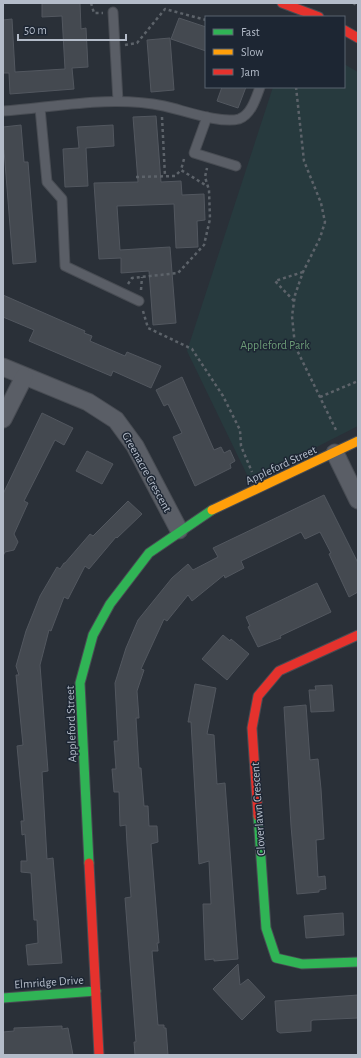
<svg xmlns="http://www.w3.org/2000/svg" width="361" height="1058" font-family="'Alegreya Sans',sans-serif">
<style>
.green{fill:#273a3e}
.building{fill:#444950;stroke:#52575f}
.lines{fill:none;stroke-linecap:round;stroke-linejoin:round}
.lane-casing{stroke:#484c53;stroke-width:11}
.street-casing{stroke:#484c53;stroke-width:19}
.fast-casing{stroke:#484c53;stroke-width:11}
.slow-casing{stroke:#484c53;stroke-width:11}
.jam-casing{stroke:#484c53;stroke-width:11}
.path{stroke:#5d636a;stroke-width:2.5;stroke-dasharray:3 3;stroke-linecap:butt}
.lane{stroke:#5a5e66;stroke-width:9}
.street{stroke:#5a5e66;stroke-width:17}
.fast{stroke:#30b455;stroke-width:9}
.slow{stroke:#ff9f0a;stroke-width:9}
.jam{stroke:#e5322d;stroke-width:9}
.labels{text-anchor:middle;stroke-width:3;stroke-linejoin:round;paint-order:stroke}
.park-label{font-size:12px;fill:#6b9a76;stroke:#1d2633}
.street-label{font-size:12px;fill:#b4bcc9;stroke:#1d2633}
</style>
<rect width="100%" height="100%" fill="#2a3038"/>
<!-- green -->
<polygon class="green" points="344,64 358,72 358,426 250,481 187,351 273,87 344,87"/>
<!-- building -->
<g class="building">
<polygon points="42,3 80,3 81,29 86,28 88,67 72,68 74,89 10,94 9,73 3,73 3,20 12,19 15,72 65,69 62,16 42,17"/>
<polygon points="179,18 206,27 206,51 171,39"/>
<polygon points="170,38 174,90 151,92 147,40"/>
<polygon points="222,87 246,87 238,108 217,101"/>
<polygon points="156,116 161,182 181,181 182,195 204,194 205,220 197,221 198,247 176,248 174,204 117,206 120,250 170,247 176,323 153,325 149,271 121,273 121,258 99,259 94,183 138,182 133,117"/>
<polygon points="21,125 24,162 28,162 36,262 13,264 4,150 3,150 3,127"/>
<polygon points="113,125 114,146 86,148 88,186 65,187 63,149 79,148 77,127"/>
<polygon points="3,295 85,331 84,333 92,336 90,341 125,356 127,352 161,366 151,388 113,371 111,376 29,341 34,330 3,317"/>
<polygon points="182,377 214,450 221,447 224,453 230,450 235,461 230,464 231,468 195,486 173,437 182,433 168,404 164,406 156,390"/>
<polygon points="42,413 73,428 64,445 55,440 24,501 28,503 14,534 18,542 14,550 5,552 3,556 3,494"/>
<polygon points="87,451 113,464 102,484 76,471"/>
<polygon points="324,495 358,563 358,592 349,597 329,554 331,553 320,532 305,539 301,532 241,561 244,568 225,578 224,575 192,601 188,595 167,621 164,619 141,669 144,670 137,691 139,718 136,718 139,768 141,768 144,806 148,806 149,826 157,826 158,842 151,844 159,943 157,943 158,951 152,951 158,1025 164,1025 164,1028 166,1028 168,1055 135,1055 134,1042 136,1042 125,898 131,897 127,844 126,825 120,826 119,792 114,792 112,769 116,769 114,741 118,741 115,683 126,648 138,620 172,578 188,564 193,570 218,557 213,548"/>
<polygon points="128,501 142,514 117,538 116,537 89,569 85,566 68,599 64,597 51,631 49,630 40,665 48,771 42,772 47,859 53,858 62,963 28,965 26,945 38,943 37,920 34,920 31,873 21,872 21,861 27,861 25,834 22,835 21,821 24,821 17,746 23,745 16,675 19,675 16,666 26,631 40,596 57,567 60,569 64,563 65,563 90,534 93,536"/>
<polygon points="317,583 331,612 280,636 281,638 258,647 248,627 250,626 246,617"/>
<polygon points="223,635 230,641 231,639 249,654 227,680 202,659"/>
<polygon points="195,684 216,688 207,734 214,735 217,784 225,783 238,959 214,961 214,959 205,960 203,904 211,904 209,861 199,864 191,722 188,722"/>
<polygon points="332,685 334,711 311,712 309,690 316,690 315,686"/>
<polygon points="306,705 310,760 318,759 321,789 324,839 316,840 318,877 325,876 326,889 319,890 319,892 297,894 291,826 284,707"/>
<polygon points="343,913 344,935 306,938 304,916"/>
<polygon points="238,964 240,985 248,979 265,997 242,1020 213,989"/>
<polygon points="358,995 358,1018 313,1020 311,1021 311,1031 280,1033 277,1031 275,1001"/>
<polygon points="62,1026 62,1029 68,1028 73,1055 3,1055 3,1032 14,1031 14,1028"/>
</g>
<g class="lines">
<defs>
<g id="lane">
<polyline points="113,12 118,101"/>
<polyline points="40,108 47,182 62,199 65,266 139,301"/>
<path d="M3,111c53,-4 109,-16 161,-5 19,4 56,18 75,13 12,-4 17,-21 21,-32"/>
<polyline points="207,117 194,153 236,166"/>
</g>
<g id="street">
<polyline points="3,367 88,402 116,420 135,446 179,530"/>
<polyline points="3,419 24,377"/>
<polyline points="335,453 358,500"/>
</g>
<g id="fast">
<polyline points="258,816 266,928 276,958 302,964 358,962"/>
<polyline points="89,863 80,683 93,635 110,604 149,553 212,510"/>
<polyline points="3,998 96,991"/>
</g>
<polyline id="slow" points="212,510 358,441"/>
<g id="jam">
<polyline points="282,3 319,17"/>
<polyline points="344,30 358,38"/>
<polyline points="258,816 252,728 258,696 279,671 358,635"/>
<polyline points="89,863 99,1055"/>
</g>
</defs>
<!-- lane casing -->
<use href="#lane" class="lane-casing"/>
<!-- street casing -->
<use href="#street" class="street-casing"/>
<!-- fast casing -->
<use href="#fast" class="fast-casing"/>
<!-- slow casing -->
<use href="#slow" class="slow-casing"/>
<!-- jam casing -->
<use href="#jam" class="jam-casing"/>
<!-- path -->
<g class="path">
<polyline points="91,3 94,13 103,13"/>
<polyline points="353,3 358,6"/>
<polyline points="125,45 137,43 165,9 206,20"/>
<polyline points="296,87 304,161 321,203 325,222 320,238 303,272 295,295 292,316 295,346 337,432"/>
<polyline points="162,117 165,176"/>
<polyline points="184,159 181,170 207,186"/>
<polyline points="136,177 175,176 181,170"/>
<polyline points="128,284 132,278 178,273 204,245 210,219 209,190 205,177 207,168"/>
<polyline points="141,290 142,277"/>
<polyline points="294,301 275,281 303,272"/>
<polyline points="143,311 148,328 192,349 223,396 240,430 241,446 252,472"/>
<polyline points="320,397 358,381"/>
</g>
<!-- lane -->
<use href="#lane" class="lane"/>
<!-- street -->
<use href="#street" class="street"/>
<!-- fast -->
<use href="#fast" class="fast"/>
<!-- slow -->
<use href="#slow" class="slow"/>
<!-- jam -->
<use href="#jam" class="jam"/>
</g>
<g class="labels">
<!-- park labels -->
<g class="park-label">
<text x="275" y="349">Appleford Park</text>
</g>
<!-- street labels -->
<g class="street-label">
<text transform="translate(281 465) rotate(-25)" y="4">Appleford Street</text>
<text transform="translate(147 472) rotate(61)" y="4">Greenacre Crescent</text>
<text transform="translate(71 724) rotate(-92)" y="4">Appleford Street</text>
<text transform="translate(258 809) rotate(-94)" y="4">Cloverlawn Crescent</text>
<text transform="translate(49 982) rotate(-4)" y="4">Elmridge Drive</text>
</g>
</g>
<!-- border -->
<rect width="361" height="1058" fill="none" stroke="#b4bcc9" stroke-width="8"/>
<!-- legend -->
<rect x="205" y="16" width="140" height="72" fill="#1d2633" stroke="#59626f"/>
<rect x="213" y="29" width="20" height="6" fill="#30b455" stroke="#59626f"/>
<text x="241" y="36" font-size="12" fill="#b4bcc9">Fast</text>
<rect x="213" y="49" width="20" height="6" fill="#ff9f0a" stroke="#59626f"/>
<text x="241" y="56" font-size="12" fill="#b4bcc9">Slow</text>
<rect x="213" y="69" width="20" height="6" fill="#e5322d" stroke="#59626f"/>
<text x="241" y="76" font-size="12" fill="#b4bcc9">Jam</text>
<!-- scale -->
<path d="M18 34v6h108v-6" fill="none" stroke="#b4bcc9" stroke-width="2"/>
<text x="24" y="34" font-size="12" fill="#b4bcc9" stroke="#1d2633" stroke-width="3" paint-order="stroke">50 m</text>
</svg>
